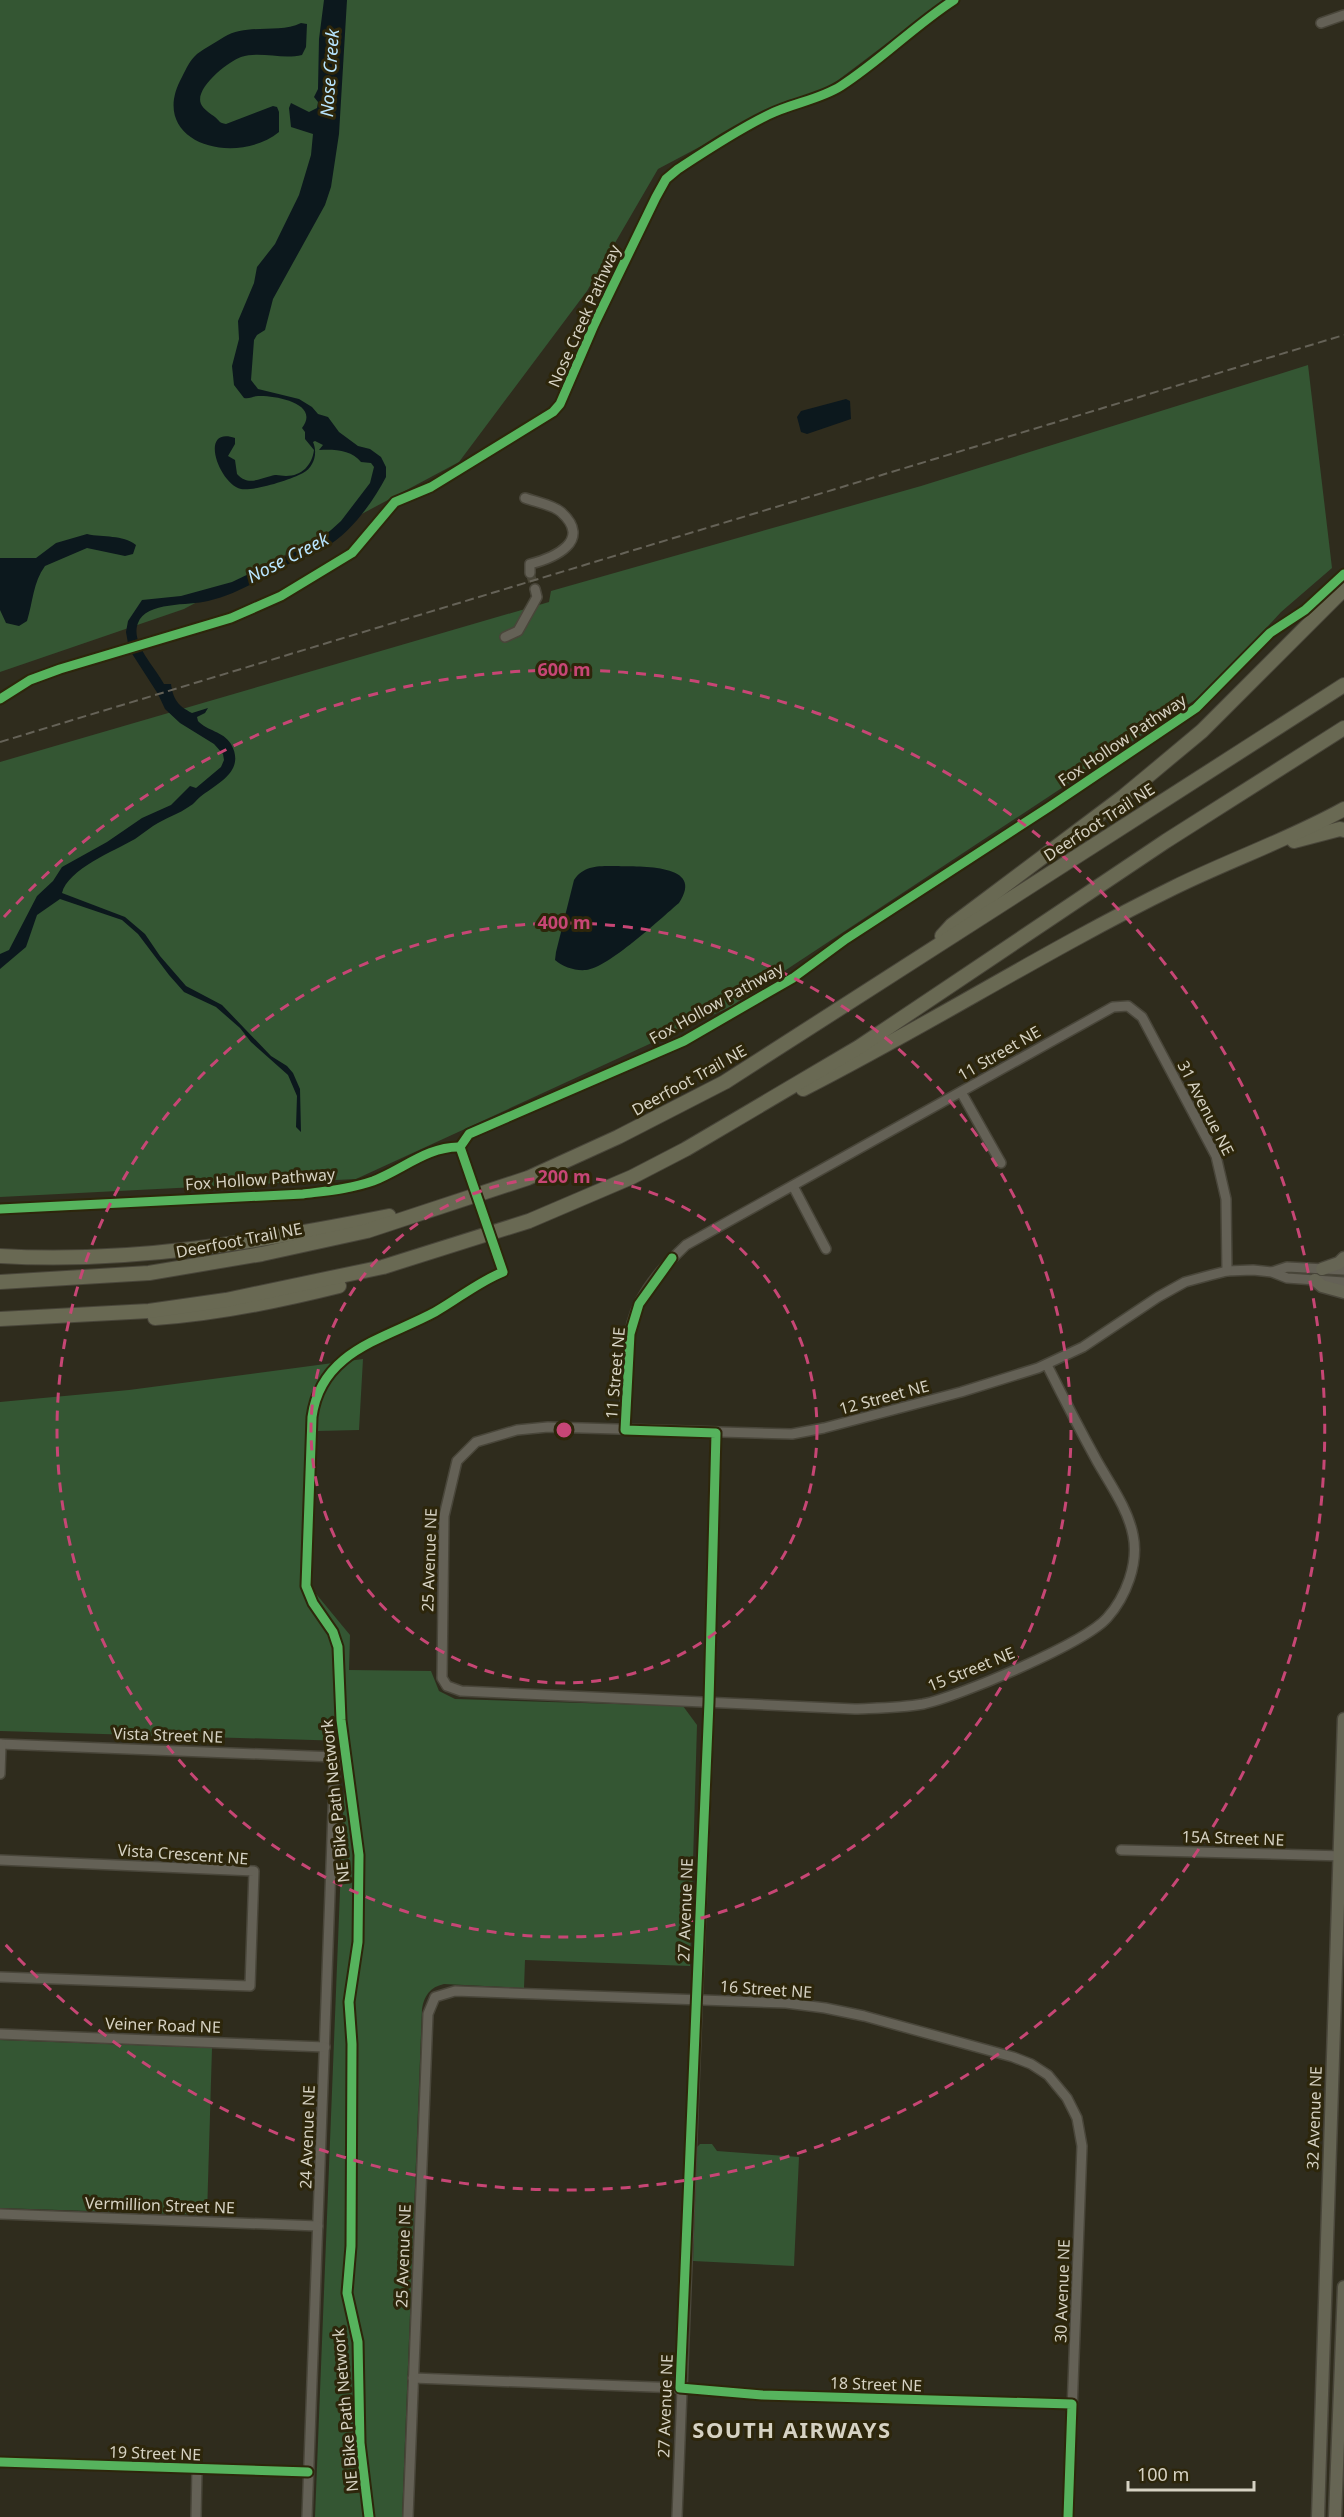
<svg xmlns="http://www.w3.org/2000/svg" width="1344" height="2517" font-family="'Noto Sans',sans-serif">
<style>
.green{fill:#345633}
.water{fill:#0c181d}
.lines{fill:none;stroke-linecap:round;stroke-linejoin:round}
.minor-tunnel{stroke:#484536;stroke-width:9;stroke-dasharray:9 4.5;stroke-linecap:butt}
.minor-casing{stroke:#49463a;stroke-width:12}
.major-casing{stroke:#49463a;stroke-width:15}
.highway-casing{stroke:#49463a;stroke-width:16}
.minor{stroke:#646156;stroke-width:9}
.major{stroke:#666554;stroke-width:12}
.highway{stroke:#696953;stroke-width:14}
.rail{stroke:#656257;stroke-width:2;stroke-dasharray:9 4.5;stroke-linecap:butt}
.cycleway-casing{stroke:#2d260b;stroke-width:13}
.cycleway{stroke:#56b35d;stroke-width:9}
.ring{fill:none;stroke:#c74675;stroke-width:3;stroke-dasharray:10 8}
.labels{text-anchor:middle;stroke-width:6;stroke-linejoin:round;paint-order:stroke}
.street-label{font-size:16px;fill:#d6d2c3;stroke:#2d260b}
.water-label{font-size:18px;font-style:italic;fill:#b8e5ff;stroke:#2d260b}
.district-label{font-size:22px;font-weight:bold;letter-spacing:1.5px;fill:#d6d2c3;stroke:#2d260b}
.centre{fill:#c74675;stroke:#2d260b;stroke-width:3}
.ring-label{font-size:18px;text-anchor:middle;font-weight:bold;fill:#c74675;stroke:#2d260b;stroke-width:6;stroke-linejoin:round;paint-order:stroke}
</style>
<rect width="100%" height="100%" fill="#2f2c1d"/>
<!-- green -->
<g class="green">
<polygon points="0,0 944,0 833,84 814,95 788,100 658,169 587,291 459,462 184,609 0,672"/>
<polygon points="1308,365 1332,568 1281,612 1207,692 730,1007 356,1179 0,1197 0,762 549,602 551,591 921,486"/>
<path d="M363,1359l-4,71 -42,1 -5,158 38,46 -1,35 82,1 8,20 16,8 228,7 14,19 -7,241 -165,-6 -1,28 -80,-4c-14,3 -20,12 -22,25l-20,508h-87l31,-776 -346,-10v-329l129,-12z"/>
<polygon points="0,2040 212,2048 207,2215 0,2208"/>
<polygon points="700,2144 712,2144 717,2151 799,2157 794,2266 693,2261 697,2147"/>
</g>
<!-- water -->
<g class="water">
<path d="M324,0h23l-8,134 -8,53 -6,18 -52,94 -8,31 -8,5 -3,5 -3,40 7,9 41,10 13,8 6,7 10,3 11,15 19,14 12,3 11,8 5,10v10c-13,25 -36,57 -62,71 -15,8 -31,13 -45,21 -23,13 -45,26 -71,32 -19,5 -62,0 -70,22 -8,20 17,44 26,61h7c2,15 7,22 21,29l16,-5 -3,5 -8,4 1,4c9,10 25,10 33,23 15,27 -13,39 -31,53 -4,3 -6,7 -10,9 -11,8 -25,12 -37,20 -6,4 -12,9 -18,13 -21,12 -67,30 -73,54l63,24 20,17 15,22 26,30 36,19 49,51 16,10 6,7 7,16 1,43 -5,-5 1,-31 -9,-21 -37,-33 -11,-14 -24,-21 -32,-15 -15,-17 -31,-41 -16,-14 -62,-21 -23,16 -11,32 -26,22v-15l9,-4 28,-54 16,-15 9,-14 45,-25 35,-24 29,-13 19,-19 6,2 25,-21 3,-7 -1,-6 -9,-10 -34,-21 -15,-14 -7,-15 -29,-45 -3,-17 2,-11 14,-21 39,-4 51,-14 88,-42 21,-19 29,-38 4,-16 -3,-4 -10,-1c-9,-12 -27,-13 -42,-12l4,-5 -8,-4 -2,1c5,11 1,25 -10,31 -13,7 -48,18 -62,16 -22,-5 -43,-63 -6,-51v6l-7,12 7,4 2,14c11,12 21,5 34,2 6,-2 9,0 15,0 16,0 26,-11 28,-26l-9,-11v-7l-3,-4c19,-25 -28,-33 -44,-32 -5,0 -8,3 -14,2l-10,-13 -2,-19 7,-27 -1,-18 16,-38 3,-16 18,-23 24,-49 12,-40 2,-21 -22,-7 -2,-19 2,-5 18,9 8,-4 1,-6 -4,-5 4,-8 1,-50z"/>
<path d="M301,23l6,1 -1,23 -4,8c-20,5 -41,-4 -61,2 -12,4 -47,31 -40,47 2,5 10,10 14,13 5,4 4,6 11,7l47,-18 4,1 2,5v20c-45,36 -133,10 -97,-55 4,-8 8,-17 15,-23 8,-6 19,-12 27,-17 23,-14 54,-3 77,-14z"/>
<polygon points="846,399 850,401 851,419 807,434 801,432 797,417 801,411"/>
<path d="M87,534c17,4 35,0 49,11l-3,9 -8,2 -38,-8 -42,18c-12,16 -12,36 -18,55l-8,5 -13,-3 -6,-13v-52h36l20,-15z"/>
<path d="M616,866c24,1 90,-3 63,37 -19,16 -71,65 -93,67 -11,1 -23,-3 -31,-10l1,-8 18,-72c10,-15 25,-14 42,-14z"/>
</g>
<g class="lines">
<!-- minor-tunnel -->
<polyline class="minor-tunnel" points="530,573 535,589"/>
<defs>
<g id="minor">
<polyline points="1321,23 1344,15"/>
<path d="M525,498c11,4 28,7 36,14 32,29 -7,46 -31,52v9"/>
<polyline points="505,637 518,631 537,597 535,589"/>
<polyline points="961,1092 1001,1163"/>
<polyline points="793,1186 826,1249"/>
<polyline points="1272,1272 1287,1267 1344,1270"/>
<path d="M1047,1365c16,32 33,65 50,96 13,23 31,48 36,74 6,28 -7,62 -26,83 -22,25 -149,79 -184,86 -23,4 -46,4 -68,5l-394,-18 -14,-5 -5,-8 2,-162 13,-55 19,-19 41,-12 31,-3 244,7 32,-6 137,-36 77,-24 45,-21 75,-50 27,-15 26,-7 16,-4 26,-1 19,2 15,6 57,4"/>
<path d="M625,1430c2,-38 -3,-94 15,-128 11,-22 28,-40 46,-57l427,-238 15,-1 14,11 74,139 10,43 1,72"/>
<polyline points="0,1744 335,1757 307,2517"/>
<polyline points="0,1774 1,1744"/>
<polyline points="1121,1850 1344,1856"/>
<polyline points="0,1860 254,1871 250,1986 0,1977"/>
<polyline points="0,2034 325,2047"/>
<polyline points="0,2214 318,2226"/>
<polyline points="413,2378 680,2388 762,2395 1072,2404"/>
<polyline points="0,2462 308,2472"/>
<polyline points="196,2517 197,2470"/>
<polyline points="408,2517 428,2014 435,1997 455,1991 786,2003 825,2008 864,2016 1013,2057 1031,2064 1048,2075 1067,2098 1077,2118 1082,2146 1068,2517"/>
<polyline points="677,2517 709,1702 716,1433"/>
</g>
<g id="major">
<polyline points="1322,1269 1339,1263 1344,1258"/>
<polyline points="1315,1280 1322,1286 1344,1292"/>
<polyline points="1318,2517 1344,1719"/>
<polyline points="1335,2517 1344,2287"/>
</g>
<g id="highway">
<polyline points="1294,841 1340,829 1344,830"/>
<polyline points="942,936 952,925 1124,796 1202,731 1344,589"/>
<path d="M803,1089c126,-64 245,-140 372,-202 55,-27 115,-48 169,-78"/>
<path d="M0,1256c130,8 262,-15 389,-40"/>
<polyline points="0,1282 149,1273 262,1254 367,1231 528,1178 618,1137 725,1082 1344,685"/>
<path d="M155,1318c62,-4 124,-17 184,-32"/>
<polyline points="0,1319 149,1311 226,1300 383,1267 529,1221 632,1177 686,1149 859,1047 1166,841 1344,728"/>
</g>
</defs>
<!-- minor casing -->
<use href="#minor" class="minor-casing"/>
<!-- major casing -->
<use href="#major" class="major-casing"/>
<!-- highway casing -->
<use href="#highway" class="highway-casing"/>
<!-- minor -->
<use href="#minor" class="minor"/>
<!-- major -->
<use href="#major" class="major"/>
<!-- highway -->
<use href="#highway" class="highway"/>
<!-- rail -->
<polyline class="rail" points="0,742 1344,335"/>
<defs>
<g id="cycleway">
<path d="M0,699l30,-19 30,-11 171,-51 50,-22 71,-43 43,-51 36,-15 122,-75 7,-8 34,-79 62,-128 10,-18 12,-10c29,-19 59,-39 90,-54 24,-12 51,-15 73,-29 39,-25 73,-60 113,-86"/>
<polyline points="460,1147 469,1134 684,1041 793,978 846,939 1049,807 1196,708 1270,633 1305,610 1344,574"/>
<path d="M0,1209l303,-15c23,-3 47,-5 70,-13 29,-11 55,-35 87,-34"/>
<polyline points="672,1258 639,1304 630,1334 625,1430 716,1433 709,1702 680,2388 762,2395 1072,2404 1068,2517"/>
<polyline points="0,2462 308,2472"/>
<path d="M369,2517l-9,-74 -2,-101 -11,-49 4,-47 1,-202 -3,-42 9,-60 1,-87 -18,-135 -3,-73 -5,-15 -20,-29 -7,-17 6,-169c9,-67 73,-78 123,-105 23,-13 43,-30 68,-40l-43,-125"/>
</g>
</defs>
<!-- cycleway casing -->
<use href="#cycleway" class="cycleway-casing"/>
<!-- cycleway -->
<use href="#cycleway" class="cycleway"/>
</g>
<!-- distance rings -->
<g class="ring">
<circle cx="564" cy="1430" r="253"/>
<circle cx="564" cy="1430" r="507"/>
<path d="M4 917A760 760 0 1 1 4 1943"/>
</g>
<g class="labels">
<!-- street labels -->
<g class="street-label">
<text transform="translate(584 316) rotate(-66)" y="6">Nose Creek Pathway</text>
<text transform="translate(1122 740) rotate(-34)" y="6">Fox Hollow Pathway</text>
<text transform="translate(1099 822) rotate(-33)" y="6">Deerfoot Trail NE</text>
<text transform="translate(716 1003) rotate(-29)" y="6">Fox Hollow Pathway</text>
<text transform="translate(999 1053) rotate(-30)" y="6">11 Street NE</text>
<text transform="translate(689 1080) rotate(-29)" y="6">Deerfoot Trail NE</text>
<text transform="translate(1206 1108) rotate(63)" y="6">31 Avenue NE</text>
<text transform="translate(260 1179) rotate(-4)" y="6">Fox Hollow Pathway</text>
<text transform="translate(239 1240) rotate(-11)" y="6">Deerfoot Trail NE</text>
<text transform="translate(615 1373) rotate(-85)" y="6">11 Street NE</text>
<text transform="translate(884 1397) rotate(-15)" y="6">12 Street NE</text>
<text transform="translate(429 1560) rotate(-88)" y="6">25 Avenue NE</text>
<text transform="translate(971 1669) rotate(-22)" y="6">15 Street NE</text>
<text transform="translate(168 1735) rotate(2)" y="6">Vista Street NE</text>
<text transform="translate(335 1801) rotate(-96)" y="6">NE Bike Path Network</text>
<text transform="translate(1233 1838) rotate(2)" y="6">15A Street NE</text>
<text transform="translate(183 1854) rotate(4)" y="6">Vista Crescent NE</text>
<text transform="translate(685 1910) rotate(-88)" y="6">27 Avenue NE</text>
<text transform="translate(766 1989) rotate(4)" y="6">16 Street NE</text>
<text transform="translate(163 2025) rotate(2)" y="6">Veiner Road NE</text>
<text transform="translate(1314 2118) rotate(-88)" y="6">32 Avenue NE</text>
<text transform="translate(307 2137) rotate(-88)" y="6">24 Avenue NE</text>
<text transform="translate(160 2205) rotate(2)" y="6">Vermillion Street NE</text>
<text transform="translate(403 2256) rotate(-88)" y="6">25 Avenue NE</text>
<text transform="translate(1062 2291) rotate(-88)" y="6">30 Avenue NE</text>
<text transform="translate(876 2384) rotate(2)" y="6">18 Street NE</text>
<text transform="translate(665 2406) rotate(-88)" y="6">27 Avenue NE</text>
<text transform="translate(345 2410) rotate(-95)" y="6">NE Bike Path Network</text>
<text transform="translate(155 2453) rotate(2)" y="6">19 Street NE</text>
</g>
<!-- water labels -->
<g class="water-label">
<text transform="translate(330 73) rotate(-86)" y="6">Nose Creek</text>
<text transform="translate(288 558) rotate(-27)" y="6">Nose Creek</text>
</g>
<!-- district labels -->
<g class="district-label">
<text x="792" y="2438">SOUTH AIRWAYS</text>
</g>
</g>
<circle cx="564" cy="1430" r="9" class="centre"/>
<g class="ring-label">
<text x="564" y="676">600 m</text>
<text x="564" y="929">400 m</text>
<text x="564" y="1183">200 m</text>
</g>
<!-- scale -->
<path d="M1128 2481v9h126v-9" fill="none" stroke="#d6d2c3" stroke-width="3"/>
<text x="1137" y="2481" font-size="18" fill="#d6d2c3" stroke="#2d260b" stroke-width="4.5" paint-order="stroke">100 m</text>
</svg>
